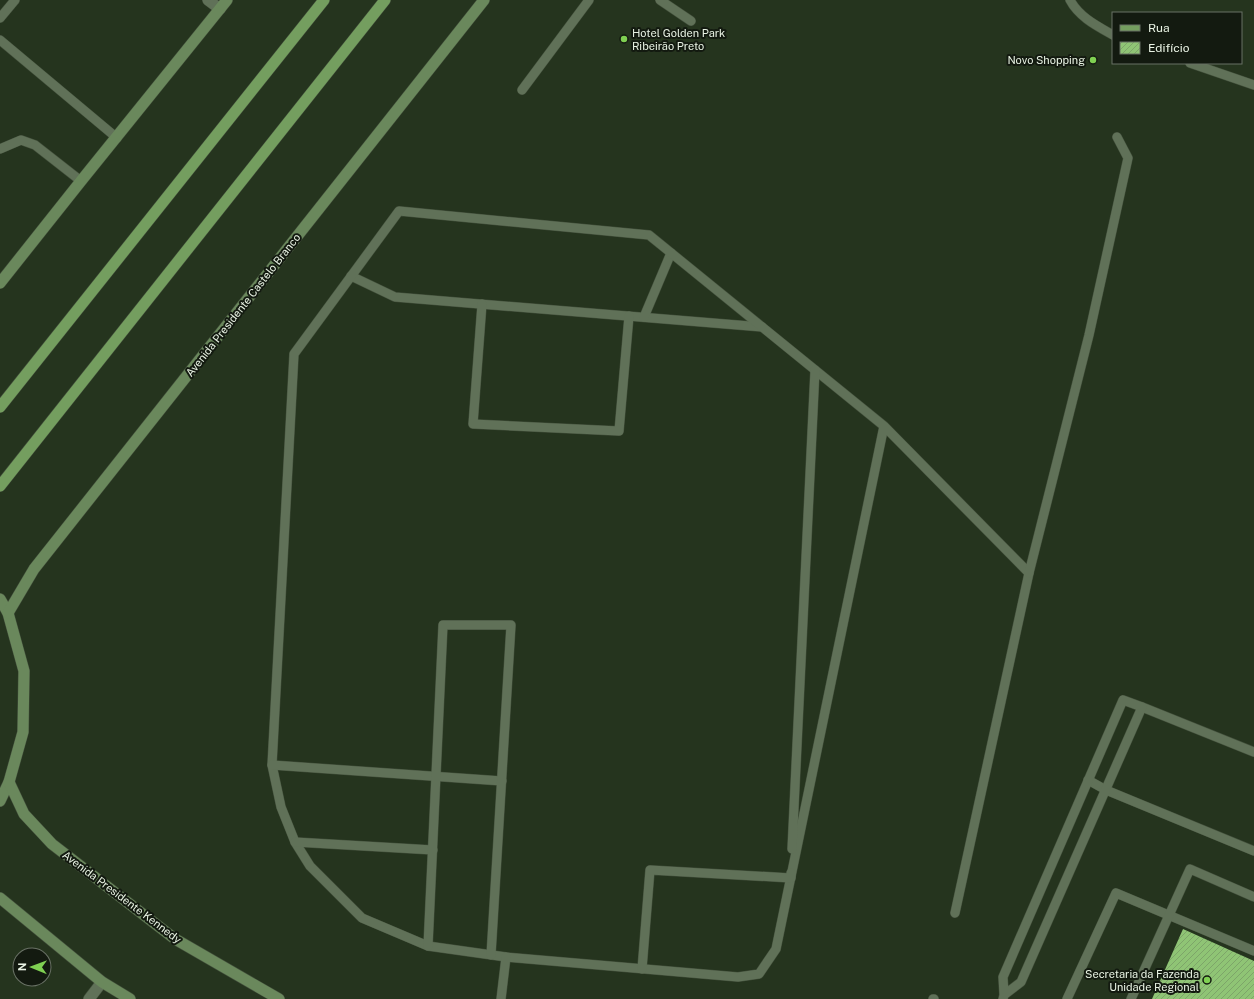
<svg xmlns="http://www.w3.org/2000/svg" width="1254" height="999" font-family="'Public Sans',sans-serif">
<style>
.building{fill:url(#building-hatch)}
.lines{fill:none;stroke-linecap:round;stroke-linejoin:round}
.service-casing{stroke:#43503c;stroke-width:10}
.minor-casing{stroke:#43503c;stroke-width:12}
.secondary-casing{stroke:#43503c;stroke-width:12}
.primary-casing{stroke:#43503c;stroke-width:12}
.service{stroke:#607158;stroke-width:9}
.minor{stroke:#607158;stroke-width:11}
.secondary{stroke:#6a885c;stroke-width:11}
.primary{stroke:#749e5f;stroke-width:11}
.poi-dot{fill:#7fd052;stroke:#131a10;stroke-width:1.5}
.labels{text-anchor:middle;stroke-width:4;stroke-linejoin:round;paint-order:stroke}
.poi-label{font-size:11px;fill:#e9f3e4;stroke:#131a10;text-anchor:end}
.street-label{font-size:11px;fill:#e9f3e4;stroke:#131a10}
</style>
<defs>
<pattern id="building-hatch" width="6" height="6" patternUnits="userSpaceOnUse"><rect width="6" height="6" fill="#8fc475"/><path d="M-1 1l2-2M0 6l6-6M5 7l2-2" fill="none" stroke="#7da569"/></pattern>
</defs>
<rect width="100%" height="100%" fill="#25341e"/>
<!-- building -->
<polygon class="building" points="1183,929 1254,961 1254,999 1152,999"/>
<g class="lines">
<defs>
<g id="service">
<polyline points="660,0 691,21"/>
<path d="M1070,0c9,17 27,26 43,35"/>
<polyline points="0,18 15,0"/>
<polyline points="0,40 117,138"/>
<polyline points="1190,63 1254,85"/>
<polyline points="522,90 589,0"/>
<polyline points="0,149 21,140 35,145 81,181"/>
<polyline points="351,276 395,297 762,327"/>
<polyline points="482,304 473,424 619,431 629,316"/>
<polyline points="644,317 671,253"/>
<polyline points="884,426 776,949 759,974 738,977 506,957 428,946 362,918 310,866 295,842 281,807 272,765 294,354 399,211 649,235 884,426 1029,573 955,913"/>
<polyline points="1029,573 1089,335 1128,158 1117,137"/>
<polyline points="1142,707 1254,752"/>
<polyline points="272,765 502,781"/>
<polyline points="1088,780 1106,790 1254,851"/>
<polyline points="295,842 433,850"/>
<polyline points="792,849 815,370"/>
<polyline points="428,946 443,625 511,625 491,955"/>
<polyline points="642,969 650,870 791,878 791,873"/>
<polyline points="501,999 506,957"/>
<polyline points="933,999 934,999"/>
<polyline points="1003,999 1004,995 1021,982 1142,707 1123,700 1003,977 1004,995"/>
<polyline points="1067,999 1116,893 1254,951"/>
<polyline points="1131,999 1190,869 1254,897"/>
</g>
<g id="minor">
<polyline points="208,0 220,9"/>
<polyline points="89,999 102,982"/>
</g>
<g id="secondary">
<polyline points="0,283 81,181 227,0"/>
<polyline points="0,599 8,613 24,671 23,732 9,782 0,801"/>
<polyline points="8,613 34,569 484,0"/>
<polyline points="9,782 24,814 52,844 175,939 279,999"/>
<polyline points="0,898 102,982 130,999"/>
</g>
<g id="primary">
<polyline points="0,407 324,0"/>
<polyline points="0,486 385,0"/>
</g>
</defs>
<!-- service casing -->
<use href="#service" class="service-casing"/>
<!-- minor casing -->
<use href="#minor" class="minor-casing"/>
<!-- secondary casing -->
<use href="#secondary" class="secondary-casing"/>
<!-- primary casing -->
<use href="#primary" class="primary-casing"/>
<!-- service -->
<use href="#service" class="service"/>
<!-- minor -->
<use href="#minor" class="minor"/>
<!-- secondary -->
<use href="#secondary" class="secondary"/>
<!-- primary -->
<use href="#primary" class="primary"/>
</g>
<!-- markers -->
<g class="poi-dot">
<circle cx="624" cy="39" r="4"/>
<circle cx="1093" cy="60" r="4"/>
<circle cx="1207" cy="980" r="4"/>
</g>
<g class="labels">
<!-- poi labels -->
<g class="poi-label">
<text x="632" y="37" text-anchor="start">Hotel Golden Park<tspan x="632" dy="13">Ribeirão Preto</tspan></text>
<text x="1085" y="64">Novo Shopping</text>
<text x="1199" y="978">Secretaria da Fazenda<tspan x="1199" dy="13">Unidade Regional</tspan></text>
</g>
<!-- street labels -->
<g class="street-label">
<text transform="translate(243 305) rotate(-52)" y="4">Avenida Presidente Castelo Branco</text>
<text transform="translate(122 897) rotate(37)" y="4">Avenida Presidente Kennedy</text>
</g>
</g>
<!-- legend -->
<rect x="1112" y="12" width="130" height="52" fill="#131a10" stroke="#697165"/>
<rect x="1120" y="25" width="20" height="6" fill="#749e5f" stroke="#697165"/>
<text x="1148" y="32" font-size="12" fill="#e9f3e4">Rua</text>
<rect x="1120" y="42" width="20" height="12" fill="url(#building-hatch)" stroke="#697165"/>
<text x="1148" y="52" font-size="12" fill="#e9f3e4">Edifício</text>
<!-- north arrow -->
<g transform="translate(32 967) rotate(271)"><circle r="19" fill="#131a10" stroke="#697165"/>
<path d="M0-3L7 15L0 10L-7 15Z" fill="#7fd052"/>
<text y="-6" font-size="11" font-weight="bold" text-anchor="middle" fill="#e9f3e4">N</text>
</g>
</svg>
